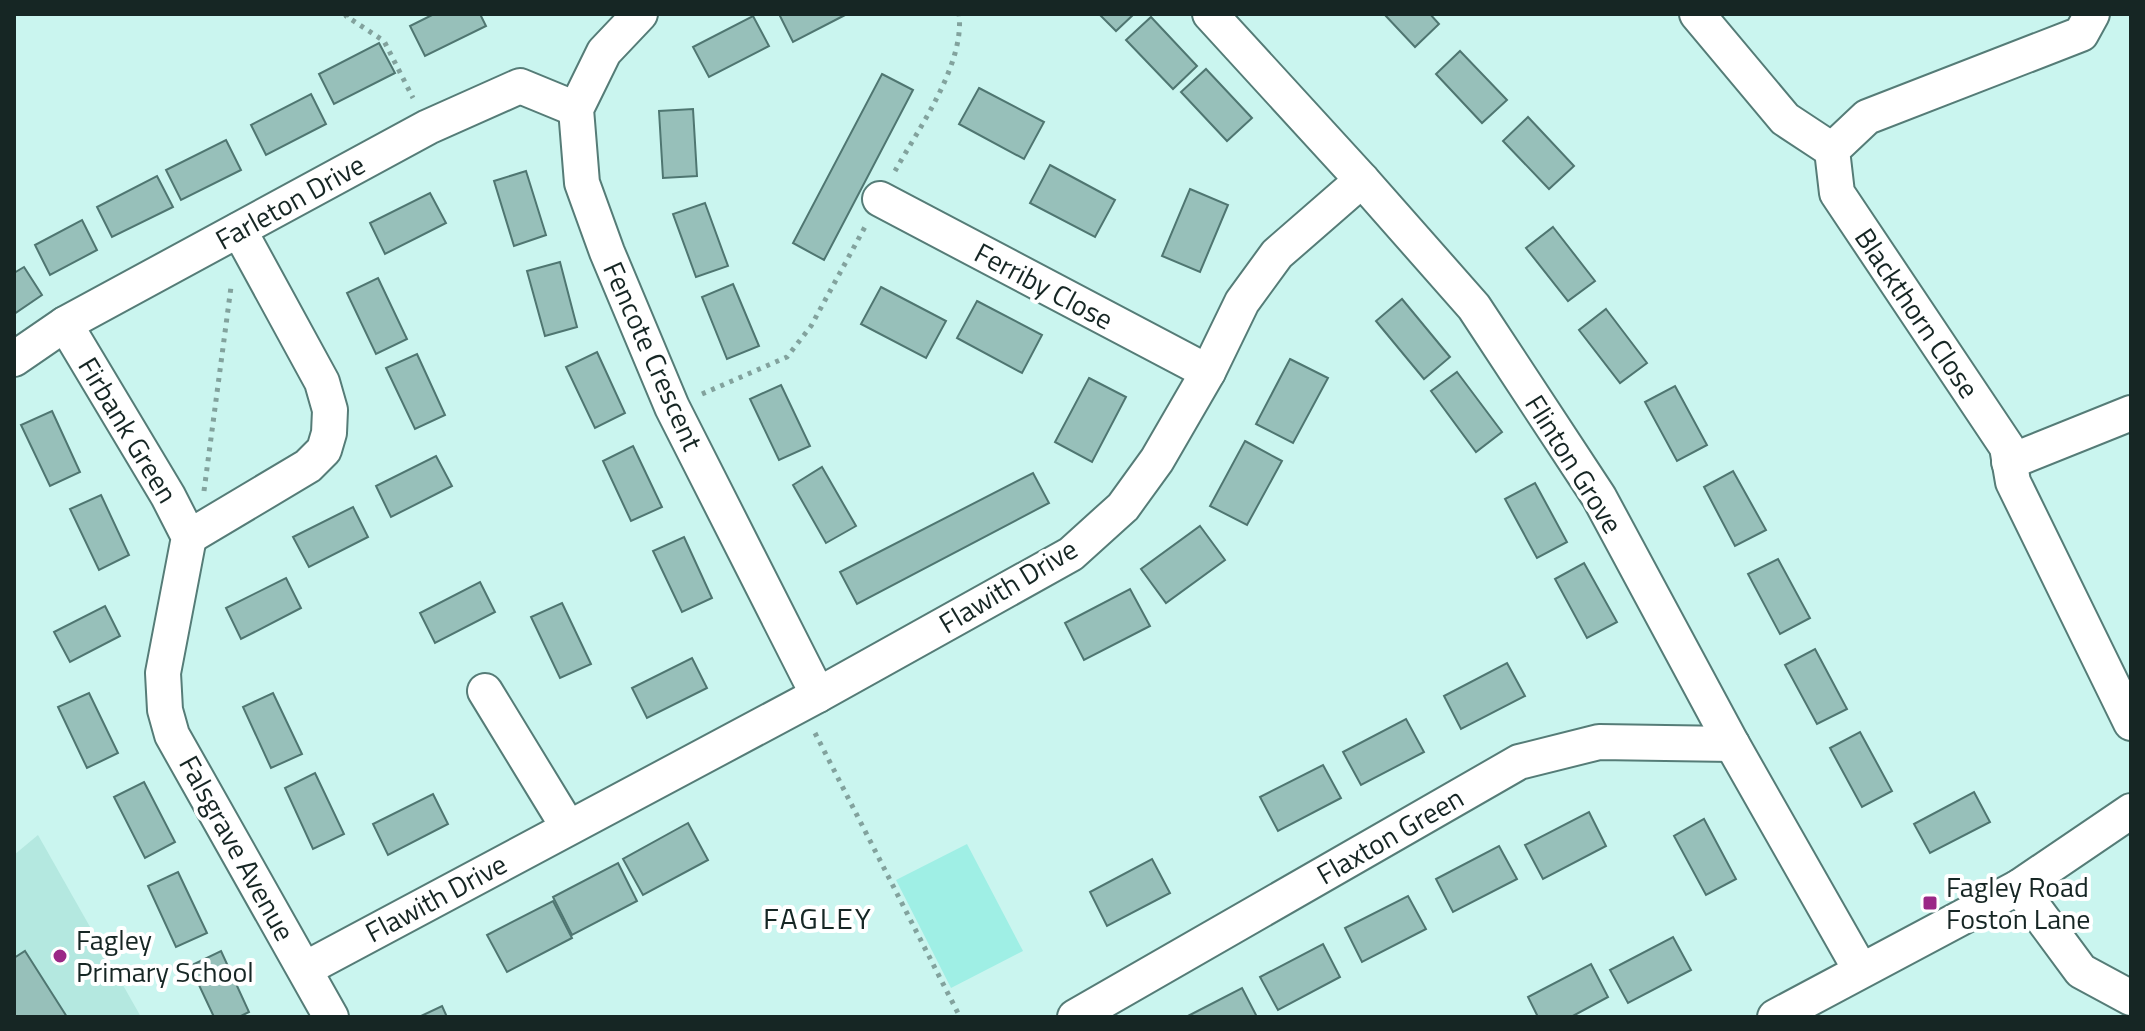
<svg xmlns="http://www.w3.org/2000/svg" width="2145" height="1031" font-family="'Titillium Web',sans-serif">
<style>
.built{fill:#b4e8e0}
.green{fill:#9fefe5}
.building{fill:#97c0ba;stroke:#4f7671;stroke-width:2}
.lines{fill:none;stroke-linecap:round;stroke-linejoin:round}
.street-casing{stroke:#557c77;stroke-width:38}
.path{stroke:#82a29d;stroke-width:5;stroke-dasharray:4 6;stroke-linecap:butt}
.street{stroke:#fff;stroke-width:34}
.poi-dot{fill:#9a2886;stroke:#fff;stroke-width:3}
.labels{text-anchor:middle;stroke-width:8;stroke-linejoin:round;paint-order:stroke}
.street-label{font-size:28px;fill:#162624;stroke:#fff}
.poi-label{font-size:28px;fill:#162624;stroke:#fff;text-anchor:start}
.neighbourhood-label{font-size:30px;letter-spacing:2px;fill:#162624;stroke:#fff}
</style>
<rect width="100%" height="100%" fill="#caf5ef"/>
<!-- built -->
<polygon class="built" points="38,835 141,1017 14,1017 14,855"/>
<!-- green -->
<polygon class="green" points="967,844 1023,951 951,988 896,880"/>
<!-- building -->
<g class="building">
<polygon points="434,14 480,14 486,26 425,56 410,26"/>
<polygon points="779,14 847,14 793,42"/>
<polygon points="1099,14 1134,14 1116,31"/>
<polygon points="1384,14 1430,14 1439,24 1415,47"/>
<polygon points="753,16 769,46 709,77 693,47"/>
<polygon points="1151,17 1197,66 1173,89 1126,40"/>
<polygon points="379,43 395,73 334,104 319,74"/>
<polygon points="1460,51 1507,100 1482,123 1436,74"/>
<polygon points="1206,69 1252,118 1227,141 1181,92"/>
<polygon points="882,74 913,90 824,260 793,243"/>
<polygon points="979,88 1044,122 1024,159 959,124"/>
<polygon points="311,94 326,124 266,155 251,125"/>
<polygon points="693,109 697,176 663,178 659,111"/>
<polygon points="1528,117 1574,166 1549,189 1503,141"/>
<polygon points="226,140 241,170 181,200 166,170"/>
<polygon points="1050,165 1115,200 1095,237 1030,203"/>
<polygon points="526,171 546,235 514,246 494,181"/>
<polygon points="157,176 173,207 112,237 97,207"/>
<polygon points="1190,189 1228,205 1200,272 1162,256"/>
<polygon points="430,193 446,223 385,254 370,223"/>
<polygon points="705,203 728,266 696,277 673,214"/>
<polygon points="82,220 97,250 50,275 35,245"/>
<polygon points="1553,227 1595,281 1568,301 1526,248"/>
<polygon points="560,262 577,327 545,336 527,271"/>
<polygon points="24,267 42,295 14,314 14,273"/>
<polygon points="378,278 407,339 376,354 347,293"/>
<polygon points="733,284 759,346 727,359 702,297"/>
<polygon points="881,287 946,321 926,358 861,324"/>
<polygon points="1402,299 1450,357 1424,379 1376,321"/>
<polygon points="977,301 1042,335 1022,373 957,338"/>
<polygon points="1606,309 1647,363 1620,383 1579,330"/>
<polygon points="597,352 625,413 595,428 566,367"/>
<polygon points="417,354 445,415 415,429 386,368"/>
<polygon points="1290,359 1328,378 1293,443 1256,424"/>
<polygon points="1457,372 1502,432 1476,452 1431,391"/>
<polygon points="1089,378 1126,397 1092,462 1055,442"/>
<polygon points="781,385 810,446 779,460 750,399"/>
<polygon points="1675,386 1707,445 1677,461 1645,402"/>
<polygon points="52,411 80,472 50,486 21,425"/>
<polygon points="1245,441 1282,461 1247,525 1210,506"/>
<polygon points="633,446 662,507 631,521 603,461"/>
<polygon points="436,456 452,486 391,517 376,486"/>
<polygon points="822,467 856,526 826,543 793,485"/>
<polygon points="1733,471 1766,530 1735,546 1704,487"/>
<polygon points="1033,473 1049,503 857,604 840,572"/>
<polygon points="1535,483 1567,542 1537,558 1505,499"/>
<polygon points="101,495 129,555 99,570 70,509"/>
<polygon points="353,507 368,537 309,567 293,537"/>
<polygon points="1200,526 1225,560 1166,603 1141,569"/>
<polygon points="684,537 712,598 682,612 653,551"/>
<polygon points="1778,559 1810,618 1780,634 1748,574"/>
<polygon points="1584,563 1617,622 1587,638 1555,579"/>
<polygon points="286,578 301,608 241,639 226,608"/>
<polygon points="480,582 495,612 435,643 420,613"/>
<polygon points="1130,589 1150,626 1084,660 1065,623"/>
<polygon points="562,603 591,664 560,678 531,617"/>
<polygon points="105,606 120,636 70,662 54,632"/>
<polygon points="1815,649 1847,709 1817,724 1785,665"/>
<polygon points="692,658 707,688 647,718 632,688"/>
<polygon points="1507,663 1525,696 1461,729 1444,696"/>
<polygon points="89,693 118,753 87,768 58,707"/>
<polygon points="273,693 302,754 271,768 243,707"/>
<polygon points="1406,719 1424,752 1361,785 1343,752"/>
<polygon points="1860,732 1892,791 1862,807 1830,748"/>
<polygon points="1323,765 1341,798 1278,831 1260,797"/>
<polygon points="315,773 344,834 313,849 285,788"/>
<polygon points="144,782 175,842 145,858 114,797"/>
<polygon points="1974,792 1990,822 1930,853 1914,824"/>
<polygon points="433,794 448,824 388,855 373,824"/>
<polygon points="1589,812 1606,846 1543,879 1525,845"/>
<polygon points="1704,819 1736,879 1706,895 1674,836"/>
<polygon points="688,823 708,860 643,895 623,859"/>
<polygon points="1499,846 1517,879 1453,912 1436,879"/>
<polygon points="1152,859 1170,893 1107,926 1090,892"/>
<polygon points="618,863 637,901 572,935 553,897"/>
<polygon points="178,872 207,933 176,947 148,886"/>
<polygon points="1408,896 1426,929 1362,962 1345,928"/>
<polygon points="553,901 572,938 507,972 487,935"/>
<polygon points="1673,937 1691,970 1628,1003 1610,970"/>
<polygon points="1323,944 1340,977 1278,1010 1260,977"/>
<polygon points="25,951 67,1017 14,1017 14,958"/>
<polygon points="221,951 249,1012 239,1017 214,1017 190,966"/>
<polygon points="1591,964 1608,997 1571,1017 1538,1017 1528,997"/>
<polygon points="1242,988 1257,1017 1186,1017"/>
<polygon points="442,1006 447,1017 419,1017"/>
</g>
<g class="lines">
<defs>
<g id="street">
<polyline points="640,14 604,52 576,109 582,183 607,252 672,407 818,695"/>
<polyline points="1210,14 1362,180 1474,307 1599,497 1732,744 1860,969"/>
<polyline points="1697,14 1785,119 1832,150"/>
<polyline points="2092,14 2081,34 1867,117 1832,150 1837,193 2007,447 2013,482 2131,723"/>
<polyline points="880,199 1208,372"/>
<polyline points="65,324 168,496 189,537 163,673 165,710 172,735 331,1017"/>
<polyline points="14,359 65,324 428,127 520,86 576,109"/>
<polyline points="2009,462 2131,413"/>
<polyline points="189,537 308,466 324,450 329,433 330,410 322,382 239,230"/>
<polyline points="485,691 568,827"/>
<polyline points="2019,887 2081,971 2131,998"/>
<polyline points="305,969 818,695 1071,554 1123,507 1157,460 1208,372 1242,302 1277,254 1362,180"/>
<polyline points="1075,1017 1519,762 1599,742 1732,744"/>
<polyline points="1775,1017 2019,887 2131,811"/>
</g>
</defs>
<!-- street casing -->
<use href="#street" class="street-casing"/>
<!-- path -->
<g class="path">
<polyline points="348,14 346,16 384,41 413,98"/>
<path d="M895,171c24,-43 70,-107 64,-157"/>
<polyline points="702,394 787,357 811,326 866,225"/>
<polyline points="204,491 231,287"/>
<polyline points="815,733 960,1017"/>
</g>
<!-- street -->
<use href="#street" class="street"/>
</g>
<!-- markers -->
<g class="poi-dot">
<rect x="1922" y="895" width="16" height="16" rx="4"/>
<circle cx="60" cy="956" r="8"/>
</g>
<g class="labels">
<!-- street labels -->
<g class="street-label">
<text transform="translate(290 202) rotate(-29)" y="10">Farleton Drive</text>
<text transform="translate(1044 286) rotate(28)" y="10">Ferriby Close</text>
<text transform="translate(1917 313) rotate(56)" y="10">Blackthorn Close</text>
<text transform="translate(653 356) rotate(66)" y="10">Fencote Crescent</text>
<text transform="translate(128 430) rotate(59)" y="10">Firbank Green</text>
<text transform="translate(1574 464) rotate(58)" y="10">Flinton Grove</text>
<text transform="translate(1008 586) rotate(-31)" y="10">Flawith Drive</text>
<text transform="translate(1390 836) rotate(-30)" y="10">Flaxton Green</text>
<text transform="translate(237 848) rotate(61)" y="10">Falsgrave Avenue</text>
<text transform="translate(436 898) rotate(-28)" y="10">Flawith Drive</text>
</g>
<!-- poi labels -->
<g class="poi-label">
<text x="1946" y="897">Fagley Road<tspan x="1946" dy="32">Foston Lane</tspan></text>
<text x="76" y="950">Fagley<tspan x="76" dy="32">Primary School</tspan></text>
</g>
<!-- neighbourhood labels -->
<g class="neighbourhood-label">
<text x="818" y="929">FAGLEY</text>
</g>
</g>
<!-- border -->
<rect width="2145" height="1031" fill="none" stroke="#162624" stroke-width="32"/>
</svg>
